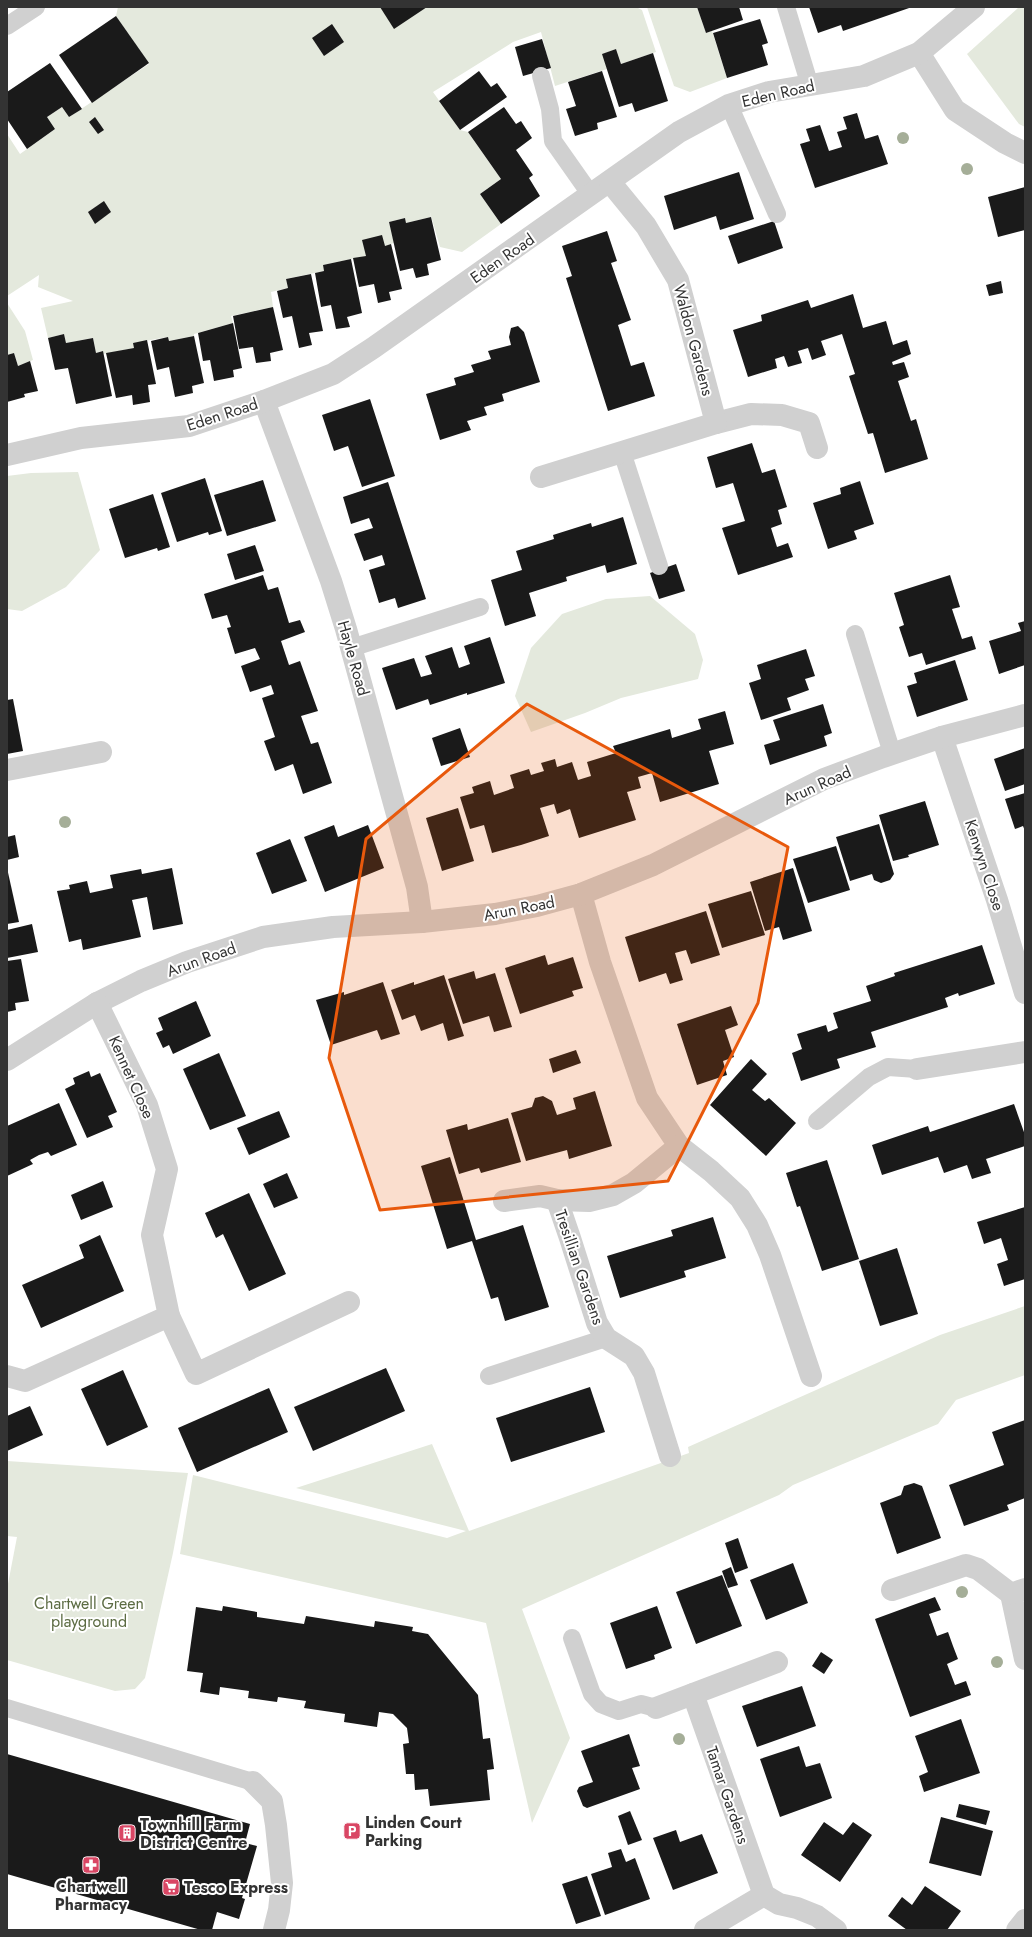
<svg xmlns="http://www.w3.org/2000/svg" width="1032" height="1937" font-family="Jost,sans-serif">
<style>
.green{fill:#e4e9dd}
.building{fill:#1a1a1a}
.lines{fill:none;stroke-linecap:round;stroke-linejoin:round}
.service{stroke:#d0d0d0;stroke-width:18}
.minor{stroke:#d0d0d0;stroke-width:22}
.tree{fill:#a5ae98}
.marked{fill:#e8590c;fill-opacity:0.2;stroke:#e8590c;stroke-width:3;stroke-linejoin:round}
.labels{text-anchor:middle;stroke-width:4;stroke-linejoin:round;paint-order:stroke}
.street-label{font-size:16px;fill:#333;stroke:#fff}
.park-label{font-size:16px;fill:#5c6c43;stroke:#fff}
.poi-label{font-size:16px;font-weight:bold;fill:#333;stroke:#fff;text-anchor:start}
</style>
<rect width="100%" height="100%" fill="#fff"/>
<!-- green -->
<g class="green">
<polygon points="118,7 636,7 642,10 656,52 621,64 616,49 603,54 607,69 555,86 541,32 513,42 433,92 460,130 468,132 501,179 480,194 501,224 462,252 440,247 429,209 431,217 406,223 405,218 389,222 394,243 391,244 366,256 323,265 324,271 286,279 288,288 271,292 273,307 231,316 233,323 194,334 194,336 169,341 168,337 134,343 134,348 103,354 102,351 96,353 93,338 66,343 64,334 48,338 41,308 73,301 38,287 39,275 7,296 7,134 20,154 55,129 47,117 62,107 69,117 149,64 116,16"/>
<polygon points="647,7 697,7 706,33 712,31 727,78 690,92 674,86"/>
<polygon points="1019,7 1025,7 1025,127 1019,124 967,54"/>
<polygon points="7,303 25,331 33,360 18,366 14,353 7,355"/>
<polygon points="78,472 100,550 66,587 22,611 7,609 7,476 31,473"/>
<polygon points="650,596 695,634 703,660 698,679 621,698 585,713 531,732 515,696 531,648 562,614 606,599"/>
<polygon points="1025,1306 1025,1375 956,1400 938,1424 793,1485 779,1495 522,1609 570,1738 532,1823 486,1623 180,1554 193,1475 447,1538 466,1531 296,1488 432,1444 469,1531 689,1453 688,1447 940,1335"/>
<polygon points="7,1461 188,1473 173,1553 145,1678 135,1689 115,1691 7,1660 7,1589 17,1537 7,1536"/>
</g>
<!-- building -->
<g class="building">
<polygon points="380,7 427,7 394,29"/>
<polygon points="697,7 739,7 743,20 706,33"/>
<polygon points="809,7 912,7 843,31 841,25 818,33"/>
<polygon points="116,16 149,63 92,103 59,55"/>
<polygon points="760,19 768,43 762,45 768,65 727,78 713,33"/>
<polygon points="332,24 344,42 324,56 312,38"/>
<polygon points="542,39 551,68 523,76 515,47"/>
<polygon points="616,49 621,64 653,53 668,101 635,112 632,103 619,107 602,54"/>
<polygon points="50,63 82,109 69,117 62,107 47,117 55,129 27,149 7,119 7,92"/>
<polygon points="479,71 491,87 497,83 507,97 460,130 439,101"/>
<polygon points="602,71 617,117 597,123 598,129 575,136 566,109 576,106 568,82"/>
<polygon points="504,107 516,124 521,121 532,138 516,150 533,175 529,178 540,196 501,224 480,194 501,179 468,132"/>
<polygon points="857,113 865,139 878,135 888,164 815,188 800,144 810,141 806,129 820,125 829,151 842,147 837,132 847,129 843,117"/>
<polygon points="95,117 104,130 98,134 89,122"/>
<polygon points="739,172 754,219 720,230 716,216 674,230 664,196"/>
<polygon points="1025,187 1025,230 998,237 988,197"/>
<polygon points="104,201 111,212 95,224 88,212"/>
<polygon points="431,217 441,260 427,264 429,275 416,278 413,268 400,271 389,222 405,218 406,223"/>
<polygon points="774,221 783,248 738,264 728,236"/>
<polygon points="607,231 617,261 611,263 631,320 618,325 631,366 644,362 655,396 608,411 566,278 572,276 562,246"/>
<polygon points="382,235 385,246 391,244 402,289 389,292 391,300 378,303 374,284 359,287 353,258 366,256 362,240"/>
<polygon points="351,259 362,313 347,317 350,327 336,329 331,305 321,307 315,273 324,271 323,265"/>
<polygon points="311,274 323,331 309,333 312,345 299,348 292,316 283,318 277,291 288,288 286,279"/>
<polygon points="1001,281 1003,293 989,296 986,285"/>
<polygon points="853,294 863,328 886,321 893,345 907,340 911,354 892,362 893,365 904,362 909,377 898,381 911,421 916,419 928,459 885,473 873,433 868,434 849,376 855,374 842,334 821,341 826,355 812,360 808,348 798,351 802,363 788,367 784,356 775,359 777,368 748,377 733,330 762,321 761,315 808,300 811,308"/>
<polygon points="273,307 283,350 270,353 271,361 256,363 253,347 239,349 233,316"/>
<polygon points="233,323 242,368 233,370 234,377 214,381 210,360 203,361 198,333"/>
<polygon points="518,326 524,332 540,382 502,394 504,401 484,407 487,415 467,421 471,430 440,440 426,394 456,385 454,378 474,372 471,365 491,359 488,351 511,345 509,337 511,328"/>
<polygon points="64,334 66,343 93,338 96,353 103,351 112,396 76,404 68,368 55,370 48,338"/>
<polygon points="194,336 204,383 192,386 193,393 175,397 169,367 157,370 151,341 168,337 169,341"/>
<polygon points="147,340 156,384 148,385 150,402 133,405 132,395 116,398 106,353 134,348 133,343"/>
<polygon points="14,353 18,366 30,361 38,391 24,394 25,397 7,402 7,355"/>
<polygon points="370,399 395,476 362,487 348,446 334,451 322,415"/>
<polygon points="752,443 762,473 775,469 787,507 778,510 782,524 771,528 777,547 788,543 793,557 738,575 722,528 745,521 733,483 716,488 707,457"/>
<polygon points="205,478 222,531 209,535 208,532 177,542 161,493"/>
<polygon points="263,480 276,521 227,536 214,495"/>
<polygon points="860,481 874,524 854,531 857,539 828,549 813,503 841,494 840,488"/>
<polygon points="388,482 426,599 398,608 395,598 379,603 369,570 385,565 382,555 364,561 354,534 373,528 369,518 351,524 343,497"/>
<polygon points="153,494 170,547 158,551 157,548 125,558 109,509"/>
<polygon points="623,517 637,564 607,573 605,565 566,577 567,581 529,593 536,616 505,626 491,580 522,570 516,551 554,539 553,535 591,523 592,527"/>
<polygon points="255,545 264,571 235,580 227,554"/>
<polygon points="676,564 685,591 659,599 650,573"/>
<polygon points="263,575 268,590 278,587 289,623 300,620 305,632 281,641 289,665 300,661 318,711 301,716 311,744 318,742 332,783 303,794 293,764 275,771 264,741 275,737 262,698 274,694 271,685 250,692 241,666 260,659 255,648 235,654 227,628 231,627 227,615 212,619 204,594"/>
<polygon points="950,575 960,607 952,609 962,639 972,636 976,649 926,665 922,653 909,657 899,627 904,625 894,593"/>
<polygon points="1025,621 1025,665 999,674 989,641 1021,631 1018,623"/>
<polygon points="490,637 505,683 467,695 467,693 430,705 428,699 396,710 382,668 414,658 421,677 432,674 425,656 452,647 459,668 470,664 464,646"/>
<polygon points="806,649 815,676 805,679 809,690 787,698 791,710 761,720 749,683 761,679 757,665"/>
<polygon points="955,660 968,700 917,717 907,686 917,683 914,673"/>
<polygon points="13,699 23,751 7,754 7,700"/>
<polygon points="823,704 832,733 824,736 827,746 770,765 764,745 780,740 773,720"/>
<polygon points="725,711 734,744 709,751 719,784 660,802 652,773 638,777 641,788 627,792 636,820 579,838 570,809 557,814 554,804 540,808 549,836 521,845 492,853 484,825 470,829 460,797 474,793 472,787 490,781 494,795 514,788 510,775 529,769 531,775 544,771 541,763 555,759 557,767 572,762 578,780 591,776 587,762 616,753 613,746 670,729 672,738 701,729 698,719"/>
<polygon points="460,728 470,757 441,766 432,738"/>
<polygon points="1025,748 1025,784 1005,791 994,759"/>
<polygon points="1025,793 1025,831 1023,826 1015,829 1005,799"/>
<polygon points="925,801 939,845 908,855 909,857 893,861 879,815"/>
<polygon points="458,808 474,861 442,871 426,818"/>
<polygon points="879,824 894,874 890,880 881,883 874,880 872,874 850,881 836,837"/>
<polygon points="334,825 338,837 368,825 384,868 325,892 304,837"/>
<polygon points="15,835 19,857 7,860 7,837"/>
<polygon points="290,839 307,881 272,894 256,853"/>
<polygon points="836,846 850,890 808,903 793,859"/>
<polygon points="7,868 19,922 7,924"/>
<polygon points="172,868 183,924 153,930 147,897 132,900 141,937 83,950 81,939 69,942 57,891 70,889 69,885 87,881 90,893 113,888 110,875 141,869 142,874"/>
<polygon points="793,868 812,931 783,940 779,927 765,931 750,882"/>
<polygon points="751,891 765,935 722,948 708,904"/>
<polygon points="706,911 720,955 691,964 686,950 675,953 683,980 670,984 666,973 639,982 625,937"/>
<polygon points="32,924 38,952 7,958 7,930"/>
<polygon points="982,945 995,984 959,996 958,993 945,998 948,1007 871,1032 876,1047 837,1059 840,1068 801,1081 792,1053 802,1049 797,1034 826,1025 828,1032 838,1028 833,1013 871,1001 866,986 895,976 894,973"/>
<polygon points="545,955 548,965 573,957 583,988 572,991 574,996 520,1014 505,968"/>
<polygon points="21,959 29,1001 15,1003 16,1010 7,1012 7,961"/>
<polygon points="474,971 476,979 495,973 512,1027 494,1032 489,1016 463,1024 448,979"/>
<polygon points="444,975 464,1036 448,1041 443,1023 421,1031 415,1015 402,1020 391,990 414,982 414,985"/>
<polygon points="383,982 400,1034 381,1040 377,1030 331,1045 316,1000 344,992 344,995"/>
<polygon points="196,1001 211,1036 173,1054 169,1045 163,1048 156,1033 163,1030 158,1018"/>
<polygon points="731,1006 738,1025 725,1030 734,1057 723,1061 727,1075 697,1085 677,1024"/>
<polygon points="576,1050 581,1063 553,1073 549,1059"/>
<polygon points="219,1053 246,1116 210,1130 183,1069"/>
<polygon points="751,1059 767,1074 752,1090 765,1101 769,1098 796,1123 766,1156 710,1105"/>
<polygon points="89,1071 91,1077 100,1073 117,1112 108,1116 113,1127 87,1138 65,1089 75,1084 73,1078"/>
<polygon points="595,1091 612,1146 569,1159 567,1150 526,1161 511,1113 532,1107 535,1098 543,1096 552,1101 557,1115 576,1109 573,1098"/>
<polygon points="59,1103 77,1145 51,1156 48,1152 39,1155 30,1160 33,1164 7,1176 7,1126"/>
<polygon points="1014,1104 1025,1135 1025,1146 986,1159 991,1173 972,1179 967,1165 944,1173 938,1157 882,1175 872,1145 928,1126 930,1132"/>
<polygon points="279,1111 290,1137 249,1155 237,1128"/>
<polygon points="508,1118 521,1162 481,1173 479,1168 459,1174 446,1130 467,1124 468,1130"/>
<polygon points="450,1157 476,1240 523,1225 549,1307 505,1321 498,1297 491,1299 472,1241 447,1249 421,1166"/>
<polygon points="827,1160 859,1259 822,1271 800,1206 797,1207 786,1173"/>
<polygon points="287,1173 298,1198 274,1208 263,1184"/>
<polygon points="103,1181 113,1207 81,1220 71,1195"/>
<polygon points="249,1193 286,1274 249,1291 223,1234 216,1238 205,1213"/>
<polygon points="1025,1207 1025,1279 1004,1286 997,1264 1008,1260 1001,1238 984,1244 977,1222"/>
<polygon points="713,1217 726,1258 684,1271 686,1277 620,1298 607,1256 673,1236 671,1230"/>
<polygon points="100,1235 124,1291 41,1328 22,1285 84,1258 79,1245"/>
<polygon points="897,1248 918,1314 880,1326 859,1261"/>
<polygon points="386,1368 405,1411 313,1451 294,1407"/>
<polygon points="123,1370 148,1427 107,1446 81,1389"/>
<polygon points="590,1387 605,1432 511,1462 496,1418"/>
<polygon points="269,1388 288,1432 197,1472 178,1428"/>
<polygon points="30,1406 43,1435 7,1451 7,1416"/>
<polygon points="1025,1420 1025,1498 1007,1505 1009,1510 964,1526 949,1485 1004,1465 992,1432"/>
<polygon points="914,1483 922,1486 941,1538 897,1554 880,1503 901,1495 904,1486"/>
<polygon points="738,1538 748,1568 735,1573 725,1543"/>
<polygon points="793,1563 808,1603 766,1620 750,1580"/>
<polygon points="731,1567 738,1585 728,1588 722,1571"/>
<polygon points="722,1575 742,1626 696,1644 676,1592"/>
<polygon points="935,1597 941,1610 929,1614 937,1636 948,1632 953,1646 958,1659 947,1664 955,1685 966,1681 971,1695 910,1717 875,1619"/>
<polygon points="223,1606 257,1612 257,1617 304,1624 306,1616 374,1627 375,1621 413,1627 412,1631 428,1634 478,1695 483,1739 490,1738 494,1769 487,1770 490,1800 430,1806 428,1789 415,1790 414,1774 406,1774 403,1744 409,1743 407,1728 393,1714 379,1712 377,1727 344,1722 345,1714 304,1708 306,1701 278,1697 277,1702 248,1698 249,1691 220,1687 219,1695 200,1692 203,1673 187,1671 196,1607 222,1611"/>
<polygon points="657,1606 672,1648 654,1655 655,1659 626,1669 610,1623"/>
<polygon points="821,1652 833,1660 824,1674 812,1666"/>
<polygon points="802,1686 816,1726 757,1747 742,1706"/>
<polygon points="961,1719 980,1773 924,1792 919,1776 928,1772 915,1736"/>
<polygon points="629,1734 640,1766 632,1768 640,1789 587,1808 583,1806 577,1791 579,1787 593,1782 581,1751"/>
<polygon points="799,1746 806,1767 820,1763 832,1798 780,1817 760,1759"/>
<polygon points="7,1754 250,1824 245,1843 257,1846 242,1898 245,1899 239,1919 217,1912 212,1930 201,1930 7,1874"/>
<polygon points="959,1804 990,1811 986,1825 956,1817"/>
<polygon points="630,1811 642,1840 628,1845 618,1816"/>
<polygon points="941,1817 993,1831 981,1876 929,1863"/>
<polygon points="824,1822 843,1835 853,1822 872,1835 840,1882 801,1855"/>
<polygon points="676,1830 680,1842 702,1834 718,1873 673,1890 653,1838"/>
<polygon points="621,1849 626,1862 635,1858 650,1899 605,1915 591,1874 612,1867 608,1853"/>
<polygon points="587,1876 601,1916 576,1924 562,1884"/>
<polygon points="925,1886 961,1911 947,1930 907,1930 888,1916 902,1897 912,1905"/>
</g>
<g class="lines">
<!-- service -->
<g class="service">
<polyline points="786,7 810,86"/>
<polyline points="7,26 36,7"/>
<polyline points="541,76 550,109 553,141 591,195"/>
<polyline points="729,105 777,214"/>
<polyline points="622,452 659,566"/>
<polyline points="855,634 892,753"/>
<polyline points="351,648 480,607"/>
<polyline points="817,1121 869,1077 888,1067 917,1069"/>
<polyline points="489,1376 606,1338"/>
<polyline points="572,1638 592,1694 601,1704 619,1711 641,1704 656,1708"/>
<polyline points="7,1708 253,1782"/>
</g>
<!-- minor -->
<g class="minor">
<polyline points="919,53 955,110 1005,143 1025,153"/>
<polyline points="264,401 331,581 346,629 417,887 422,922"/>
<polyline points="716,423 751,414 782,415 809,423 817,448"/>
<polyline points="7,455 81,438 189,426 264,401 333,374 373,348 679,132 729,105 769,92 864,76 919,53 974,7"/>
<polyline points="541,477 716,423 678,280 646,226 610,182"/>
<polyline points="942,737 997,900 1025,993"/>
<polyline points="7,770 101,752"/>
<polyline points="581,894 600,962 647,1098 679,1146 711,1171 740,1198 757,1225 770,1255 811,1376"/>
<polyline points="7,1060 97,1003 141,981 187,962 263,937 333,927 422,922 495,914 537,906 581,894 653,865 824,779 883,757 942,737 1025,715"/>
<polyline points="917,1069 1025,1052"/>
<polyline points="557,1200 570,1238 597,1323 606,1338 634,1356 644,1373 670,1456"/>
<polyline points="504,1201 540,1196 557,1200 589,1201 613,1195 634,1183 679,1146"/>
<polyline points="169,1316 196,1374 349,1302"/>
<polyline points="7,1376 25,1381 169,1316 152,1235 167,1169 147,1105 97,1003"/>
<polyline points="1025,1589 1011,1594 1025,1659"/>
<polyline points="892,1590 966,1565 978,1569 1011,1594"/>
<polyline points="693,1694 764,1895 779,1904 797,1908 817,1916 836,1930"/>
<polyline points="656,1708 777,1662"/>
<polyline points="253,1782 272,1801 276,1825 282,1883 279,1910 274,1930"/>
<polyline points="705,1930 764,1895"/>
<polyline points="1017,1930 1025,1920"/>
</g>
</g>
<!-- trees -->
<g class="tree">
<circle cx="903" cy="138" r="6"/>
<circle cx="967" cy="169" r="6"/>
<circle cx="65" cy="822" r="6"/>
<circle cx="962" cy="1592" r="6"/>
<circle cx="997" cy="1662" r="6"/>
<circle cx="679" cy="1739" r="6"/>
</g>
<!-- marked area -->
<path class="marked" d="M527,704l261,143 -30,156 -90,178 -288,29 -51,-152 37,-219z"/>
<!-- icons -->
<defs>
<symbol id="parking-square" viewBox="-11 -11 22 22"><rect x="-9" y="-9" width="18" height="18" rx="4" fill="#d94664" stroke="#fff"/><path d="M-3.5-5.5H1a3.5 3.5 0 0 1 0 7H-1V5.5H-3.5ZM-1-3.4V-.6H.8a1.4 1.4 0 0 0 0-2.8Z" fill="#fff"/></symbol>
<symbol id="building-square" viewBox="-11 -11 22 22"><rect x="-9" y="-9" width="18" height="18" rx="4" fill="#d94664" stroke="#fff"/><path d="M-4-6H4V6H1V3H-1V6H-4ZM-2.5-4.3h1.7v1.8h-1.7ZM.8-4.3h1.7v1.8H.8ZM-2.5-1h1.7V.8h-1.7ZM.8-1h1.7V.8H.8Z" fill="#fff"/></symbol>
<symbol id="pharmacy-square" viewBox="-11 -11 22 22"><rect x="-9" y="-9" width="18" height="18" rx="4" fill="#d94664" stroke="#fff"/><path d="M-2-6h4v4h4v4h-4v4h-4v-4h-4v-4h4Z" fill="#fff"/></symbol>
<symbol id="supermarket-square" viewBox="-11 -11 22 22"><rect x="-9" y="-9" width="18" height="18" rx="4" fill="#d94664" stroke="#fff"/><path d="M-6-5.5h2.5l.6 2H6L4.5 2H-2.5L-4.4-4H-6ZM-1.5 3.2a1.3 1.3 0 1 0 .1 0ZM3 3.2a1.3 1.3 0 1 0 .1 0Z" fill="#fff"/></symbol>
</defs>
<g fill-rule="evenodd">
<use href="#parking-square" x="342" y="1821" width="20" height="20"/>
<use href="#building-square" x="117" y="1823" width="20" height="20"/>
<use href="#pharmacy-square" x="81" y="1855" width="20" height="20"/>
<use href="#supermarket-square" x="161" y="1877" width="20" height="20"/>
</g>
<g class="labels">
<!-- street labels -->
<g class="street-label">
<text transform="translate(778 93) rotate(-13)" y="6">Eden Road</text>
<text transform="translate(502 258) rotate(-35)" y="6">Eden Road</text>
<text transform="translate(694 340) rotate(75)" y="6">Waldon Gardens</text>
<text transform="translate(222 414) rotate(-18)" y="6">Eden Road</text>
<text transform="translate(354 658) rotate(74)" y="6">Hayle Road</text>
<text transform="translate(817 785) rotate(-24)" y="6">Arun Road</text>
<text transform="translate(985 865) rotate(72)" y="6">Kenwyn Close</text>
<text transform="translate(519 908) rotate(-11)" y="6">Arun Road</text>
<text transform="translate(201 959) rotate(-20)" y="6">Arun Road</text>
<text transform="translate(132 1077) rotate(66)" y="6">Kennet Close</text>
<text transform="translate(580 1267) rotate(71)" y="6">Tresillian Gardens</text>
<text transform="translate(728 1795) rotate(71)" y="6">Tamar Gardens</text>
</g>
<!-- park labels -->
<g class="park-label">
<text x="89" y="1609">Chartwell Green<tspan x="89" dy="18">playground</tspan></text>
</g>
<!-- poi labels -->
<g class="poi-label">
<text x="365" y="1828">Linden Court<tspan x="365" dy="18">Parking</tspan></text>
<text x="140" y="1830">Townhill Farm<tspan x="140" dy="18">District Centre</tspan></text>
<text x="91" y="1892" text-anchor="middle">Chartwell<tspan x="91" dy="18">Pharmacy</tspan></text>
<text x="184" y="1893">Tesco Express</text>
</g>
</g>
<!-- border -->
<rect width="1032" height="1937" fill="none" stroke="#333333" stroke-width="16"/>
</svg>
